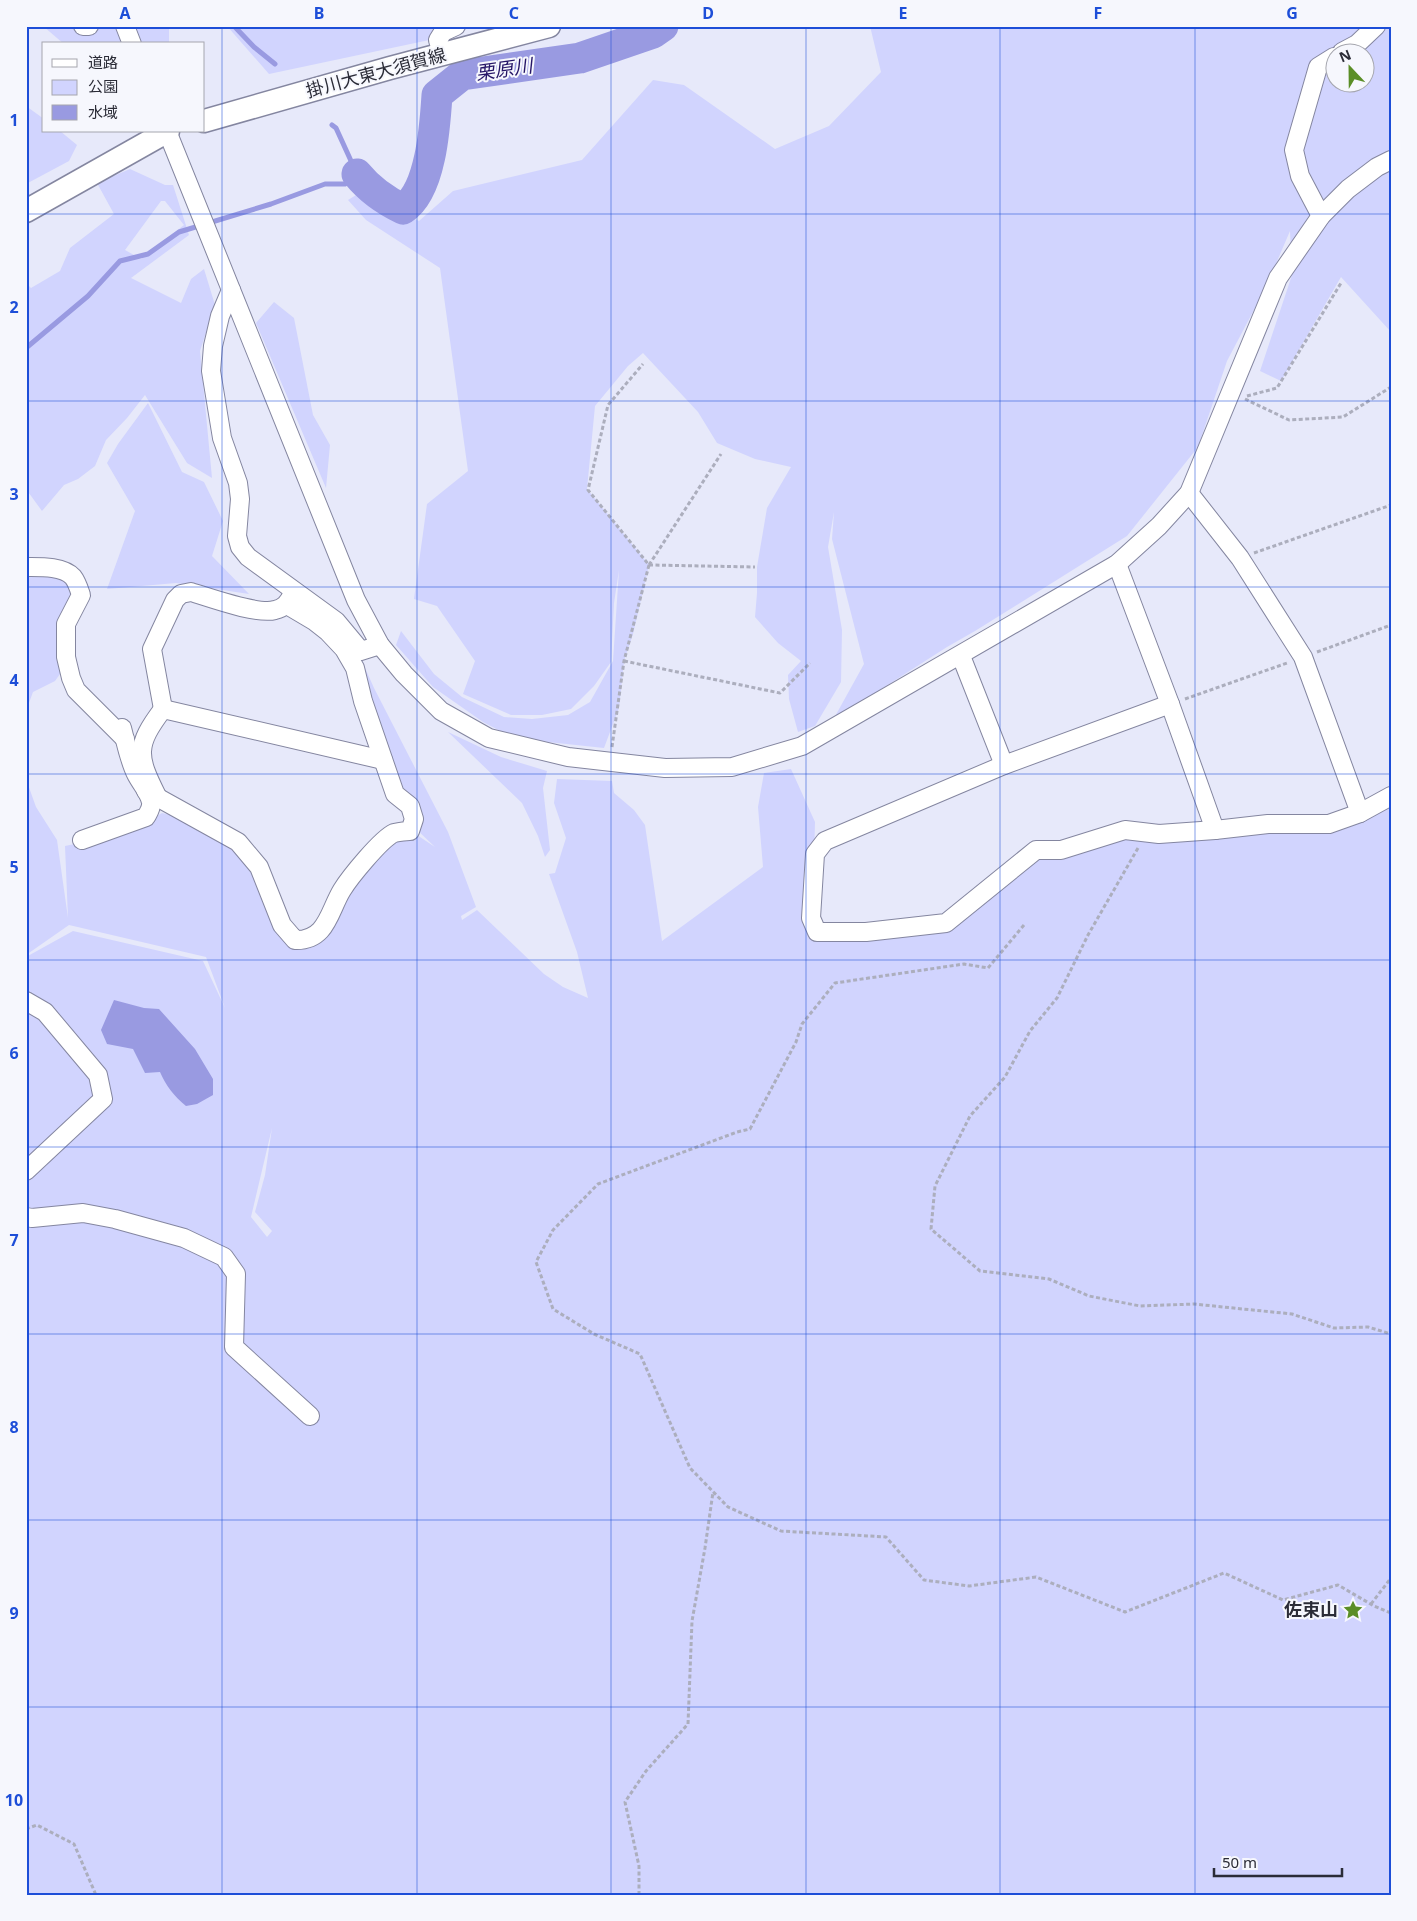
<svg xmlns="http://www.w3.org/2000/svg" width="1417" height="1921" font-family="'Noto Sans','Noto Sans JP',sans-serif">
<style>
.green{fill:#d1d4fe;fill-rule:evenodd}
.water{fill:#999ae1}
.lines{fill:none;stroke-linecap:round;stroke-linejoin:round}
.stream{stroke:#999ae1;stroke-width:5}
.river{stroke:#999ae1;stroke-width:31}
.minor-casing{stroke:#8486a0;stroke-width:20}
.major-casing{stroke:#8486a0;stroke-width:25}
.path{stroke:#acaebd;stroke-width:3;stroke-dasharray:4 2.5;stroke-linecap:butt}
.minor{stroke:#fff;stroke-width:18}
.major{stroke:#fff;stroke-width:22}
.grid{fill:none;stroke:#1d4ed8;stroke-width:1;stroke-opacity:0.55}
.labels{text-anchor:middle;stroke-width:4;stroke-linejoin:round;paint-order:stroke}
.street-label{font-size:18px;fill:#2b2c37;stroke:#f6f7fd}
.poi-label{font-size:18px;font-weight:bold;fill:#2b2c37;stroke:#f6f7fd;text-anchor:end}
.water-label{font-size:19px;font-style:italic;fill:#251566;stroke:#f6f7fd}
.neatline{fill:none;stroke:#1d4ed8;stroke-width:2}
.grid-label{font-size:16px;text-anchor:middle;font-weight:bold;fill:#1d4ed8}
</style>
<rect width="100%" height="100%" fill="#e7e9fa"/>
<!-- green -->
<g class="green">
<polygon points="43,26 169,26 169,44 64,44"/>
<polygon points="227,26 454,26 434,39 269,74"/>
<path d="M870,26h521v306l-50,-55 -60,104 -21,-10 32,-96 -2,-44 -24,56 -39,74 -29,86 -71,89 -152,95 -28,16 -114,73 31,-56 -32,-125 2,-27 -6,35 14,83 -1,52 -26,44 -17,6 -9,-33 -1,-24 13,-14 -23,-18 -23,-26 2,-24v-26l10,-59 24,-41 -36,-8 -38,-16 -19,-31 -55,-59 -15,13 -33,40 -8,83 62,76 -16,69 -9,27 -5,47 -15,40 -56,-6 -42,-8 -23,-12 -50,-35 -37,-42 5,-14 33,43 28,23 42,20 28,2 36,-4 22,-13 23,-41 6,-91 -5,33 -3,59 -17,24 -23,23 -29,6h-31l-48,-21 12,-33 -38,-55 -23,-7 13,-95 41,-33 -28,-203 -74,-48 -18,-20 13,-8 58,29 34,-30 129,-31 71,-80 31,5 91,64 54,-23 52,-54zM1334,52h30v30h-30z"/>
<polygon points="26,106 44,119 44,131 60,131 77,145 69,161 26,184"/>
<path d="M130,169l35,16h8l16,50 -58,43 50,25 10,-24 13,-10 11,36 -15,46 12,127 -25,-15 -42,-68 -18,23 -21,22 -11,26 -17,13 -14,6 -22,26 -16,-22v-206l5,5 29,-17 10,-23 44,-34 -17,-31zM161,201h4l19,24 -43,34 -16,-9z"/>
<polygon points="274,302 294,318 313,415 330,445 326,488 256,323"/>
<polygon points="148,403 182,472 204,482 223,521 212,556 249,594 176,583 107,589 135,511 107,463 118,444"/>
<polygon points="54,568 80,592 68,663 55,681 33,692 26,711 26,571"/>
<path d="M353,641l21,47 74,144 28,75 -15,9 1,4 15,-10 67,64 19,13 25,11 -11,-46 -28,-78 6,-1 11,-35 -12,-35 3,-24 55,2 2,12 20,17 11,15 17,116 101,-74 -5,-60 6,-34 27,-4 24,53 -3,110 134,-9 90,-68 88,-21 210,-6 57,-28v1095h-1365v-938l47,-26 130,30 22,47 -19,-51 -137,-32 -43,30v-176l10,28 21,33 11,78 -3,-72 66,-14 31,-19 29,7 60,43 21,55 40,19 83,-104 22,2 18,12 -20,-19 -21,-37zM272,1128l-7,47 -10,37 17,19 -5,6 -16,-20z"/>
<polygon points="448,732 501,757 547,771 543,788 550,850 545,857 538,836 522,803"/>
</g>
<!-- water -->
<path class="water" d="M114,1000l30,8 15,1 36,40 18,30v16l-16,9 -11,2c-12,-10 -20,-20 -26,-34l-15,1 -12,-24 -26,-5 -6,-14z"/>
<g class="lines">
<!-- stream -->
<g class="stream">
<polyline points="234,26 254,47 275,64"/>
<polyline points="26,348 88,296 120,261 148,254 179,232 271,204 325,184 345,184 357,174 336,128 332,125"/>
</g>
<!-- river -->
<path class="river" d="M357,174c13,16 27,26 46,35 28,-18 32,-83 34,-114l25,-20 118,-17 73,-25 10,-7"/>
<defs>
<g id="minor">
<polyline points="83,26 89,26"/>
<polyline points="125,26 132,44"/>
<polyline points="1342,52 1357,44 1376,26"/>
<polyline points="442,54 438,40 443,32 456,26"/>
<polyline points="167,131 356,600 380,645 404,674 441,711 489,738 568,757 665,768 732,767 802,746 1117,564 1159,526 1189,493 1278,278 1321,216 1348,189 1377,167 1391,160"/>
<polyline points="1321,216 1300,176 1294,150 1318,67 1334,57"/>
<polyline points="231,290 220,316 213,346 211,371 222,438 238,483 240,499 237,536 240,547 248,557 336,621 361,651 380,645"/>
<polyline points="1189,493 1240,558 1303,657 1360,813"/>
<polyline points="1117,564 1170,704 1215,830"/>
<path d="M26,567c14,0 37,-1 47,10 4,5 6,12 8,18l-15,29v33l5,21 5,12 49,49"/>
<polyline points="961,656 1004,765"/>
<polyline points="1170,704 1004,765 825,841 815,854 811,918 817,932 866,932 946,923 1036,850 1061,850 1125,830 1159,834 1215,830 1268,824 1329,824 1360,813 1391,796"/>
<path d="M163,709l-11,-60 23,-49 6,-6 10,-2c20,6 66,23 84,18 9,-2 13,-7 17,-15"/>
<path d="M146,791l92,51 21,25 23,58 13,15c32,1 34,-29 47,-50 8,-13 39,-51 52,-57 5,-1 11,-2 16,-2l4,-12 -4,-13 -15,-12 -32,-93 -8,-33 -11,-19 -16,-17 -14,-11 -27,-16"/>
<path d="M157,796c-20,-40 -22,-50 6,-87l220,51"/>
<path d="M82,840l64,-23c2,-4 6,-9 5,-15 -2,-10 -10,-18 -15,-28 -7,-14 -10,-31 -14,-46"/>
<polyline points="26,1001 45,1012 98,1075 103,1099 26,1171"/>
<polyline points="26,1217 32,1218 83,1213 115,1219 184,1238 224,1257 236,1274 234,1347 310,1416"/>
</g>
<g id="major">
<polyline points="204,121 390,68 549,26"/>
<polyline points="26,211 168,131"/>
</g>
</defs>
<!-- minor casing -->
<use href="#minor" class="minor-casing"/>
<!-- major casing -->
<use href="#major" class="major-casing"/>
<!-- path -->
<g class="path">
<polyline points="1247,396 1277,388 1341,283"/>
<polyline points="1245,399 1289,420 1343,417 1391,387"/>
<polyline points="1254,553 1391,505"/>
<polyline points="649,565 721,454"/>
<polyline points="649,565 755,567"/>
<polyline points="1317,652 1391,625"/>
<polyline points="624,661 780,693 810,663"/>
<polyline points="1185,699 1287,663"/>
<polyline points="612,747 624,661 649,565 588,490 608,405 643,364"/>
<polyline points="1138,848 1088,935 1057,998 1030,1031 1005,1077 970,1116 935,1186 931,1229 980,1271 1049,1279 1089,1296 1140,1306 1194,1304 1292,1314 1334,1328 1368,1327 1391,1334"/>
<polyline points="1024,925 988,968 964,964 835,983 802,1024 796,1042 750,1129 737,1132 598,1184 553,1230 536,1262 553,1309 594,1334 640,1354 690,1468 728,1507 781,1531 886,1537 924,1580 969,1586 1036,1577 1125,1612 1224,1573 1283,1600 1338,1585 1374,1606 1391,1613"/>
<polyline points="1371,1604 1391,1578"/>
<polyline points="26,1829 37,1825 74,1844 96,1895"/>
<polyline points="639,1895 639,1866 625,1802 646,1771 688,1724 692,1621 705,1548 713,1492"/>
</g>
<!-- minor -->
<use href="#minor" class="minor"/>
<!-- major -->
<use href="#major" class="major"/>
</g>
<!-- grid -->
<path class="grid" d="M222,26v1869M417,26v1869M611,26v1869M806,26v1869M1000,26v1869M1195,26v1869M26,214h1365M26,401h1365M26,587h1365M26,774h1365M26,960h1365M26,1147h1365M26,1334h1365M26,1520h1365M26,1707h1365"/>
<!-- icons -->
<defs>
<symbol id="sight-bare" viewBox="-9 -9 18 18"><path d="M0-6L1.8-2.2L6-1.7L2.9 1.2L3.7 5.4L0 3.3L-3.7 5.4L-2.9 1.2L-6-1.7L-1.8-2.2Z" fill="#5a8e26" stroke="#f6f7fd" stroke-width="2.5" paint-order="stroke"/></symbol>
</defs>
<g fill-rule="evenodd">
<use href="#sight-bare" x="1339" y="1596" width="28" height="28"/>
</g>
<g class="labels">
<!-- street labels -->
<g class="street-label">
<text transform="translate(376 73) rotate(-15)" y="6">掛川大東大須賀線</text>
</g>
<!-- poi labels -->
<g class="poi-label">
<text x="1338" y="1616">佐束山</text>
</g>
<!-- water labels -->
<g class="water-label">
<text transform="translate(504 69) rotate(-8)" y="7">栗原川</text>
</g>
</g>
<!-- border -->
<rect width="1417" height="1921" fill="none" stroke="#f6f7fd" stroke-width="55"/>
<!-- legend -->
<rect x="42" y="42" width="162" height="90" fill="#f6f7fd" stroke="#a5a6ae"/>
<rect x="52" y="59" width="25" height="8" fill="#ffffff" stroke="#a5a6ae"/>
<text x="88" y="68" font-size="15" fill="#2b2c37">道路</text>
<rect x="52" y="80" width="25" height="15" fill="#d1d4fe" stroke="#a5a6ae"/>
<text x="88" y="92" font-size="15" fill="#2b2c37">公園</text>
<rect x="52" y="105" width="25" height="15" fill="#999ae1" stroke="#a5a6ae"/>
<text x="88" y="118" font-size="15" fill="#2b2c37">水域</text>
<!-- north arrow -->
<g transform="translate(1350 68) rotate(338)"><circle r="24" fill="#f6f7fd" stroke="#a5a6ae"/>
<path d="M0-4L9 19L0 12L-9 19Z" fill="#5a8e26"/>
<text y="-8" font-size="14" font-weight="bold" text-anchor="middle" fill="#2b2c37">N</text>
</g>
<!-- scale -->
<path d="M1214 1868v8h128v-8" fill="none" stroke="#2b2c37" stroke-width="2.5"/>
<text x="1222" y="1868" font-size="15" fill="#2b2c37" stroke="#f6f7fd" stroke-width="4" paint-order="stroke">50 m</text>
<rect x="28" y="28" width="1362" height="1866" class="neatline"/>
<g class="grid-label">
<text x="125" y="19">A</text>
<text x="319" y="19">B</text>
<text x="514" y="19">C</text>
<text x="708" y="19">D</text>
<text x="903" y="19">E</text>
<text x="1098" y="19">F</text>
<text x="1292" y="19">G</text>
<text x="14" y="126">1</text>
<text x="14" y="313">2</text>
<text x="14" y="500">3</text>
<text x="14" y="686">4</text>
<text x="14" y="873">5</text>
<text x="14" y="1059">6</text>
<text x="14" y="1246">7</text>
<text x="14" y="1433">8</text>
<text x="14" y="1619">9</text>
<text x="14" y="1806">10</text>
</g>
</svg>
